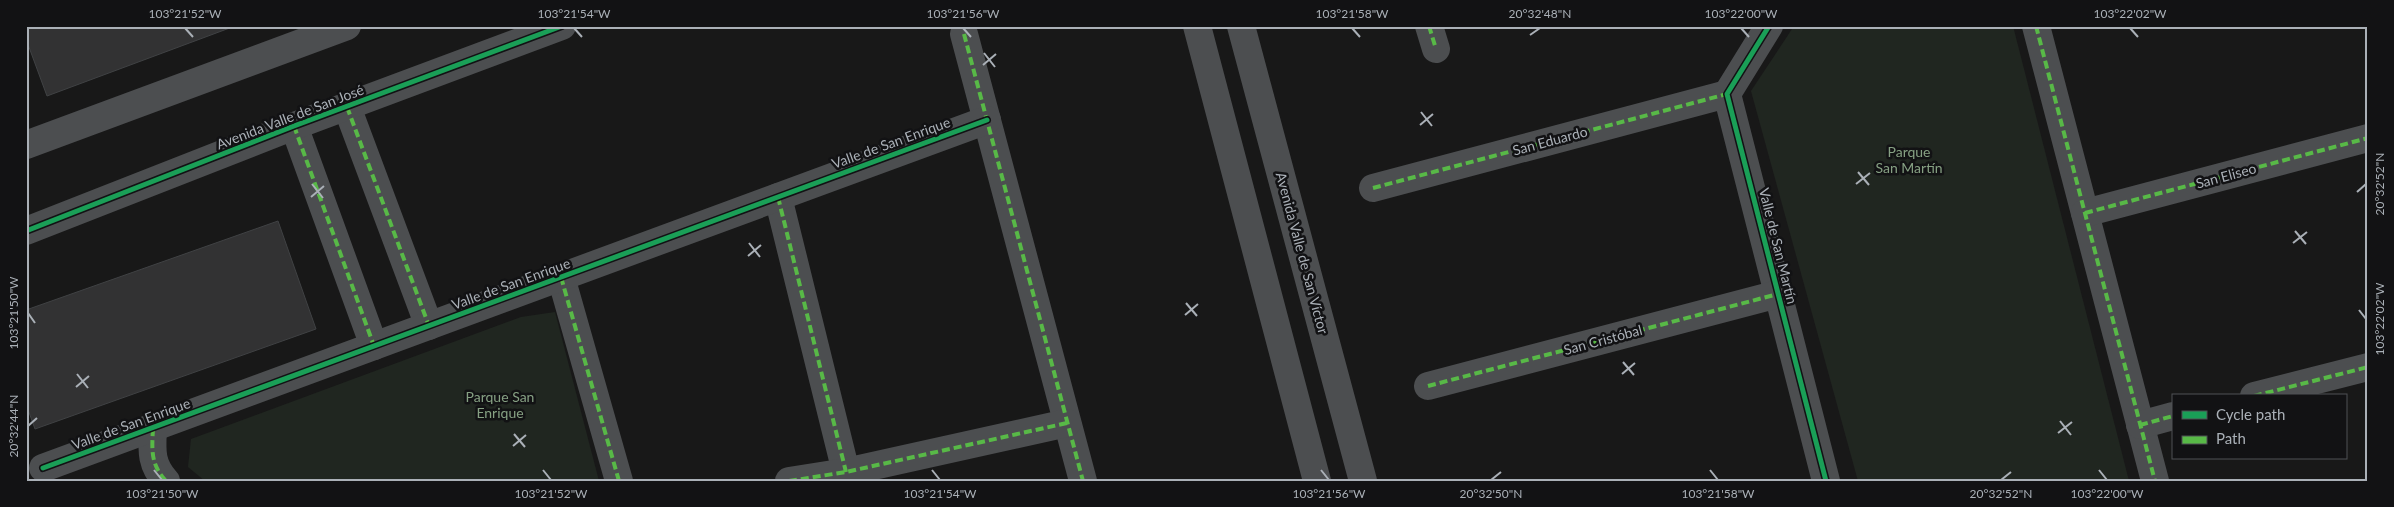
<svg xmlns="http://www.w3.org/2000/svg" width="2394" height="507" font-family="Lato,sans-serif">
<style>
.green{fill:#202620}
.building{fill:#323233;stroke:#404244}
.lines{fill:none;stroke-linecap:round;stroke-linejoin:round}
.minor{stroke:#4c4e50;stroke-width:28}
.tertiary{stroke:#4c4e50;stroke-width:28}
.quiet{stroke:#58b947;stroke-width:4;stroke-dasharray:8 4;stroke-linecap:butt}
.cycleway-casing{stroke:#121214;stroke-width:8}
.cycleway{stroke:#1a9f57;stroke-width:5}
.ticks{fill:none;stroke:#aab0b7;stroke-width:2}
.labels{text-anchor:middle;stroke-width:5;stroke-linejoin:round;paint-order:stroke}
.street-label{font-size:14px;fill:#aab0b7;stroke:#121214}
.park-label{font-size:14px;fill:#86a083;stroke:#121214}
.neatline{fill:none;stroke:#aab0b7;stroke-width:2}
.ticks-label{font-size:12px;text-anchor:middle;fill:#aab0b7}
</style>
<rect width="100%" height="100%" fill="#181818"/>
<!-- green -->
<g class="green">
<polygon points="1800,26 2013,26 2129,481 1858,481 1751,91 1792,29"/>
<polygon points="555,312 599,481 205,481 188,467 191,439 521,317"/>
</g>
<!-- building -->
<g class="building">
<polygon points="26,26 235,26 47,96 26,39"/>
<polygon points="278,221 316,329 35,429 26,404 26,310"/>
</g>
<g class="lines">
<!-- minor -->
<g class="minor">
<polyline points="1429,26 1436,49"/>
<polyline points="1769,26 1727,94 1826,481"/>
<polyline points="2036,26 2155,481"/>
<polyline points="964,34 1083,481"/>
<polyline points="347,107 429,326"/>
<polyline points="294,126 374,346"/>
<polyline points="1373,188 1727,94"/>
<polyline points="778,197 846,472"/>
<polyline points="2085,213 2368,138"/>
<polyline points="561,277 619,481"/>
<polyline points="1428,386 1778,294"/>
<polyline points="2254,396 2368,367"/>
<polyline points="2140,425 2173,416"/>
<path d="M153,428c-1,21 -3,36 13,53"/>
<polyline points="43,468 987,120"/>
<polyline points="789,481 846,472 1067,423"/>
</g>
<!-- tertiary -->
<g class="tertiary">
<polyline points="1197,26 1317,481"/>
<polyline points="1241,26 1363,481"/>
<polyline points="26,145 347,26"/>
<polyline points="26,231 294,126 562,26"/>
</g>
<!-- quiet -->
<g class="quiet">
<polyline points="1429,26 1436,49"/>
<polyline points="2036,26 2155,481"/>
<polyline points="964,34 1083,481"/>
<polyline points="347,107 429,326"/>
<polyline points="294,126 374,346"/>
<polyline points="1373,188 1727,94"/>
<polyline points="778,197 846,472"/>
<polyline points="2085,213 2368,138"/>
<polyline points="561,277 619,481"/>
<polyline points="1428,386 1778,294"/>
<polyline points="2254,396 2368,367"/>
<polyline points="2140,425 2173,416"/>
<path d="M153,428c-1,21 -3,36 13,53"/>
<polyline points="789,481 846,472 1067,423"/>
</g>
<defs>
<g id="cycleway">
<polyline points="1769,26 1727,94 1826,481"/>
<polyline points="26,231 294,126 562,26"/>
<polyline points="43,468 987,120"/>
</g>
</defs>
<!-- cycleway casing -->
<use href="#cycleway" class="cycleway-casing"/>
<!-- cycleway -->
<use href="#cycleway" class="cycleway"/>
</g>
<!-- ticks -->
<path class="ticks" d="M185,28l8,9M574,28l8,9M963,28l8,9M1352,28l8,9M1741,28l8,9M2130,28l8,9M1530,35l10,-7M984,53l11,14M983,65l13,-11M1421,112l11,14M1420,125l13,-11M1858,172l11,13M312,184l11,14M1856,184l14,-11M2357,192l9,-8M311,197l13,-11M2295,231l11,13M749,243l11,14M2293,243l14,-11M748,256l13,-11M1186,303l11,13M2359,310l7,9M28,313l7,10M1185,315l13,-11M1623,362l11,13M77,374l11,14M1622,374l13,-11M76,387l13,-11M2060,421l11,14M28,426l9,-8M2058,433l14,-11M514,434l11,13M513,446l13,-11M154,470l8,10M543,470l8,10M932,470l8,10M1321,470l8,10M1710,470l8,10M2099,470l8,10M1491,480l10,-8M2001,480l10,-8"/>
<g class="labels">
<!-- street labels -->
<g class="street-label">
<text transform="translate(290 117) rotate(-21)" y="5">Avenida Valle de San José</text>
<text transform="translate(1550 141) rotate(-15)" y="5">San Eduardo</text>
<text transform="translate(891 143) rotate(-20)" y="5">Valle de San Enrique</text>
<text transform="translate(2226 176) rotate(-15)" y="5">San Eliseo</text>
<text transform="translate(1778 246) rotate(76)" y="5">Valle de San Martín</text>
<text transform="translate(1302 253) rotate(75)" y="5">Avenida Valle de San Víctor</text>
<text transform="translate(511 284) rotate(-20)" y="5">Valle de San Enrique</text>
<text transform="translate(1603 340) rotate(-15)" y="5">San Cristóbal</text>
<text transform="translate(131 424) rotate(-20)" y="5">Valle de San Enrique</text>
</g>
<!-- park labels -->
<g class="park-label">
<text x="1909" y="157">Parque<tspan x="1909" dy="16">San Martín</tspan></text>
<text x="500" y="402">Parque San<tspan x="500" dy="16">Enrique</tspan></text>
</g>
</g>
<!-- border -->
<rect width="2394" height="507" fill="none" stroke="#121214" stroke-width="55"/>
<!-- legend -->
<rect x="2172" y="394" width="175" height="65" fill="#121214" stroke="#4f5155"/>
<rect x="2182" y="411" width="25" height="8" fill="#1a9f57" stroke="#4f5155"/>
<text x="2216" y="420" font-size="15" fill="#aab0b7">Cycle path</text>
<rect x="2182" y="436" width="25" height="8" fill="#58b947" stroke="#4f5155"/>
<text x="2216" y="444" font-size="15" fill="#aab0b7">Path</text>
<rect x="28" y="28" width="2338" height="452" class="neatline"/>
<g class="ticks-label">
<text x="185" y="18">103°21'52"W</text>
<text x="574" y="18">103°21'54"W</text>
<text x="963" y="18">103°21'56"W</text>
<text x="1352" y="18">103°21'58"W</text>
<text x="1540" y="18">20°32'48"N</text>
<text x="1741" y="18">103°22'00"W</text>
<text x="2130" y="18">103°22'02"W</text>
<text transform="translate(2380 184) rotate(-90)" y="4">20°32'52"N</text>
<text transform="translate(14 313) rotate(-90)" y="4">103°21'50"W</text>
<text transform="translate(2380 319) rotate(-90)" y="4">103°22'02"W</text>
<text transform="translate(14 426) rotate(-90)" y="4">20°32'44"N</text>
<text x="162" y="498">103°21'50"W</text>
<text x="551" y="498">103°21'52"W</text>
<text x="940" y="498">103°21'54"W</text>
<text x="1329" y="498">103°21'56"W</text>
<text x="1491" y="498">20°32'50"N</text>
<text x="1718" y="498">103°21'58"W</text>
<text x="2001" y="498">20°32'52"N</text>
<text x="2107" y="498">103°22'00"W</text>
</g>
</svg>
